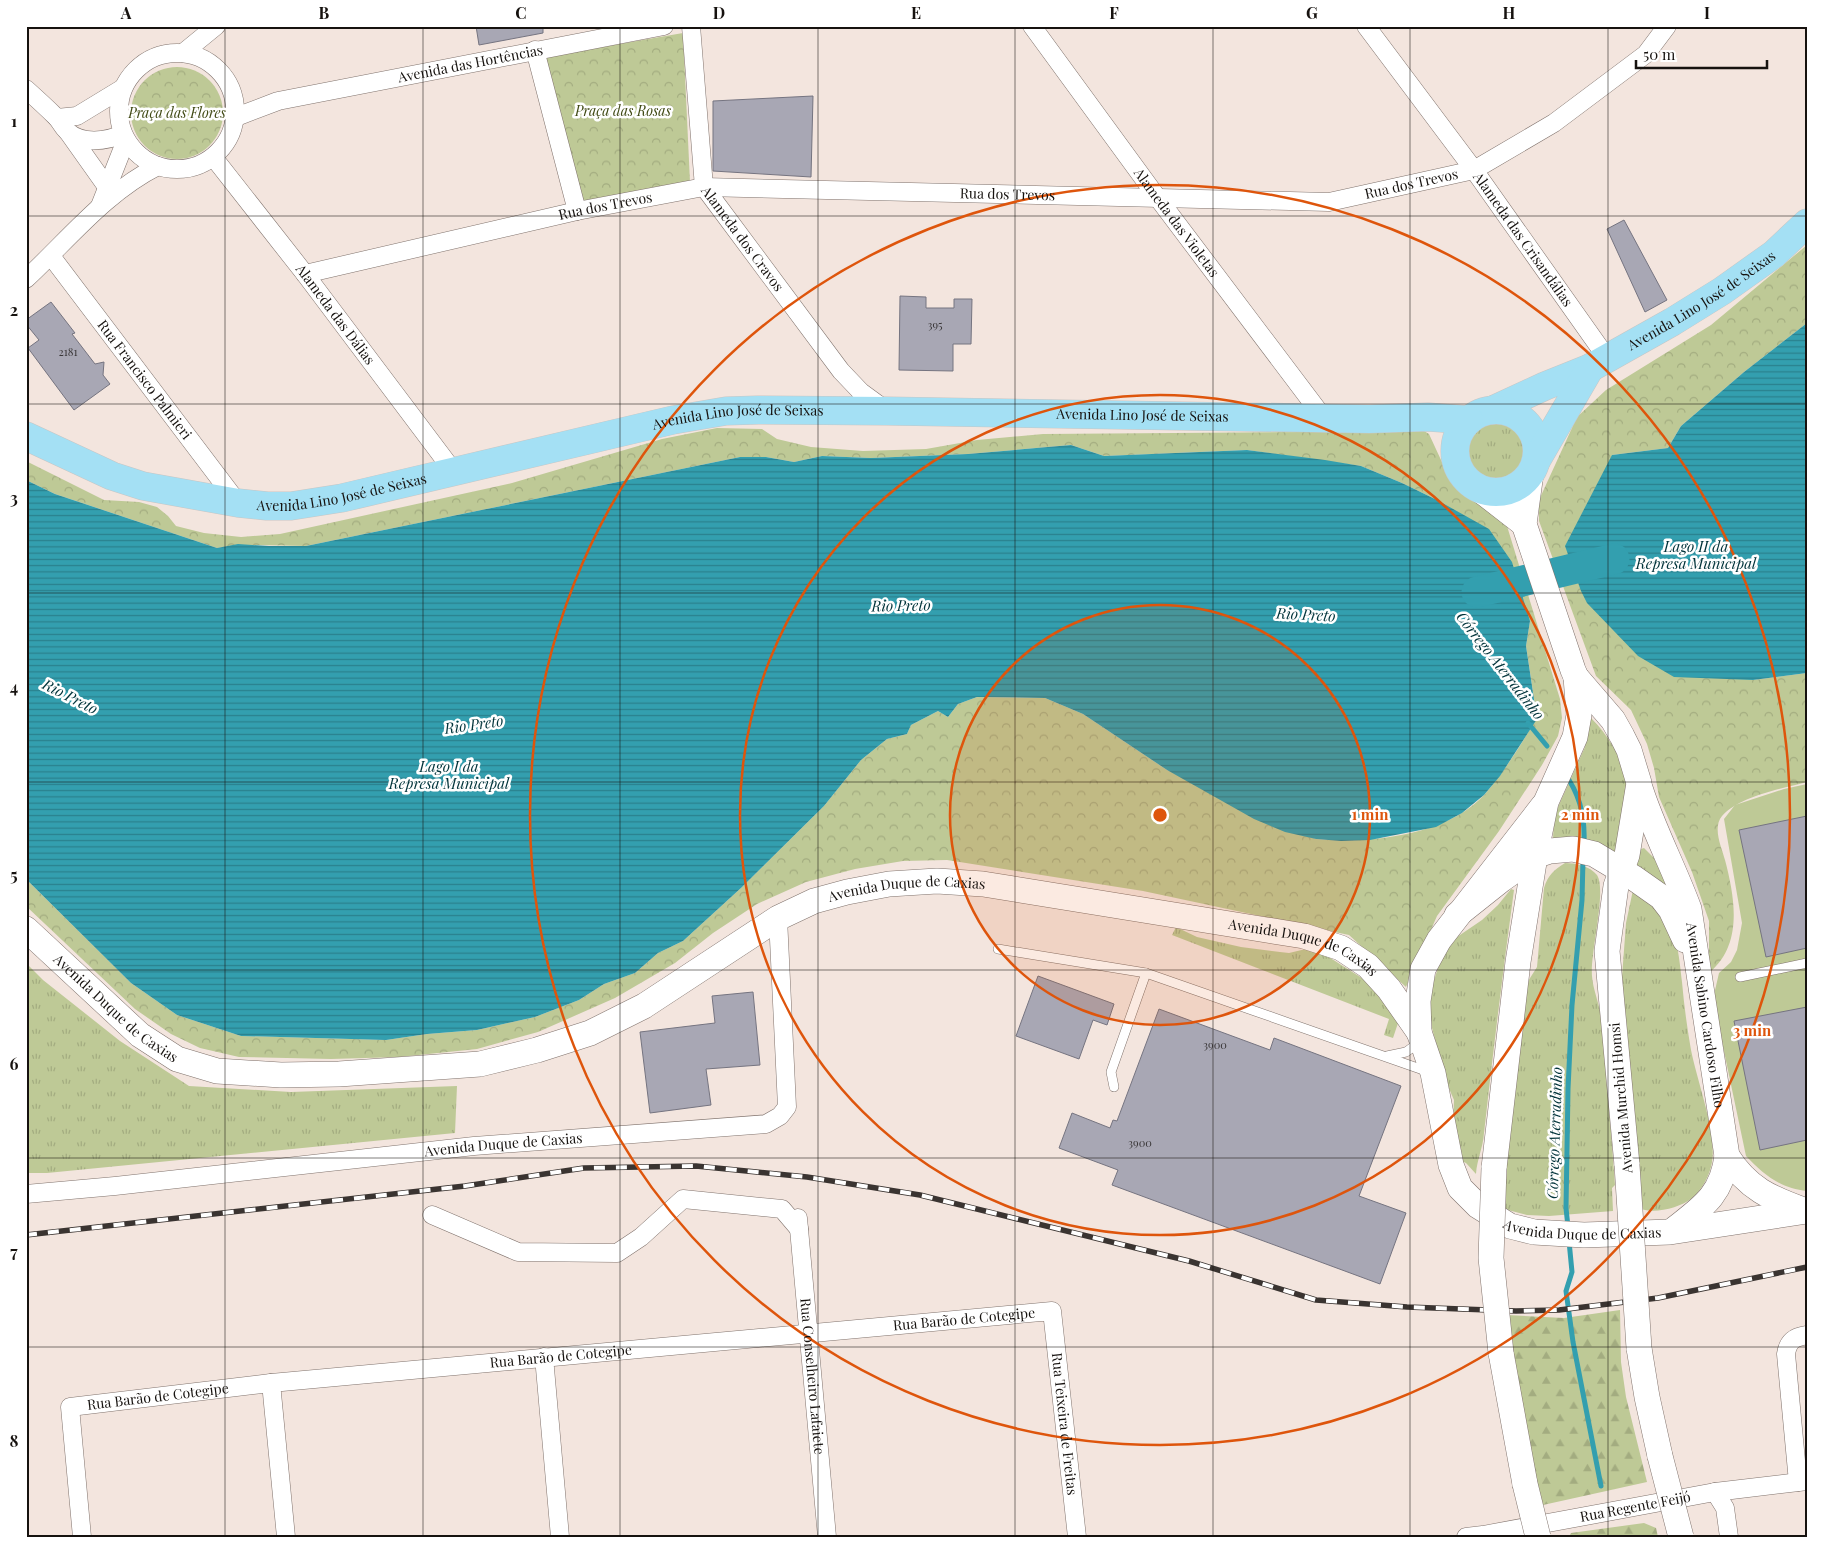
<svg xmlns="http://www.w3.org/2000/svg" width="1833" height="1563" font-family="'Playfair Display',serif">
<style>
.grass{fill:url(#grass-tufts)}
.forest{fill:url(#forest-firs)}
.park{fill:url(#park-crowns)}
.garden{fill:#bec996}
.water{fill:url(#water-rules)}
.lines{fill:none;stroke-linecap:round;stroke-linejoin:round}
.stream{stroke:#339faf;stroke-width:5}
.river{stroke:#339faf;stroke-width:31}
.building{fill:#a8a7b4;stroke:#757480}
.lane-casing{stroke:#80736d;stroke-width:10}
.street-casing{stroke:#80736d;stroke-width:19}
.secondary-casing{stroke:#80736d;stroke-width:26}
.primary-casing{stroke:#c7c6c5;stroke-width:29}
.lane{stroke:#fff;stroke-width:9}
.street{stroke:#fff;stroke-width:18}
.secondary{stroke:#fff;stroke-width:25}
.primary{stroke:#a4e0f4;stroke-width:28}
.rail-casing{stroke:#3a3431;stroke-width:5.5}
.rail{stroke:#fff;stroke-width:4;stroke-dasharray:11;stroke-linecap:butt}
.secondary-bridge-casing{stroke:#80736d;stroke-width:26;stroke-linecap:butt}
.secondary-bridge{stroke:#fff;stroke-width:25}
.grid{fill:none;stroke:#16120f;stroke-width:1;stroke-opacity:0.55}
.ring{fill:none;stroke:#de550c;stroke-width:2.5}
.labels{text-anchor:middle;stroke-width:5;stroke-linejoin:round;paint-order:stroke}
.number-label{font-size:11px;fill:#3a3738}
.street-label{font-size:14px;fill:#16120f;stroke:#fff}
.park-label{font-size:14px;font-style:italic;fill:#414a15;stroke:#fff}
.water-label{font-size:15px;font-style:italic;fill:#00333a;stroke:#fff}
.centre{fill:#de550c;stroke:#fff;stroke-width:2.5}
.ring-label{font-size:15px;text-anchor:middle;font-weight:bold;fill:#de550c;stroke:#fff;stroke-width:5;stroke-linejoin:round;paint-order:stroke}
.neatline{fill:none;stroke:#16120f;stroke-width:2}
.grid-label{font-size:16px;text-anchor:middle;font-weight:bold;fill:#16120f}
</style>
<defs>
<pattern id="grass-tufts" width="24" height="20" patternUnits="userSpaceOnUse" patternTransform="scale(1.25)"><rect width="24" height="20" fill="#bec996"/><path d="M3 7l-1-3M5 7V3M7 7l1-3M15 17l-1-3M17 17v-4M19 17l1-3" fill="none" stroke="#a3ac80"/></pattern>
<pattern id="forest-firs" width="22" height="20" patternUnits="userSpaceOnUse" patternTransform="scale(1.25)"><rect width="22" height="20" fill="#bec996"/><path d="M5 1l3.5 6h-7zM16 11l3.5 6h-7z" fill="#a3ac80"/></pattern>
<pattern id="park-crowns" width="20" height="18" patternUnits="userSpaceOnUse" patternTransform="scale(1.25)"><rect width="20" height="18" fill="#bec996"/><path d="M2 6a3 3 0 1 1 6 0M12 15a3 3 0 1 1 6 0" fill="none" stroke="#a3ac80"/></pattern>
<pattern id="water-rules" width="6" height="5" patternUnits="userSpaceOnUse" patternTransform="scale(1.25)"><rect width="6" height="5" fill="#339faf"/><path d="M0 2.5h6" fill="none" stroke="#2a808d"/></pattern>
</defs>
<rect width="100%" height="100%" fill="#f3e5de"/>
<!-- grass -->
<g class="grass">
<circle cx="1495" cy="452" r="33"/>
<path d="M1587,714c19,18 34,41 40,66l-10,75c-21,-9 -41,-21 -64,-16l1,-23 31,-69z"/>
<polygon points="1644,848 1659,863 1673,892 1636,866 1641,849"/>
<path d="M1565,863c10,0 25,3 32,12 10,15 -7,78 -5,101 1,15 9,32 11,49l12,160 -3,3 1,23 -64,5 -22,-1 -23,-6 3,-41 -2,-7 20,-175 12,-19 7,-79c4,-13 10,-18 21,-25z"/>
<path d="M1511,889l3,1c-11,81 -21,162 -30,243 -1,15 -7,26 -8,41l-10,-11 -5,-2 -8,-38 1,-23 -7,-16 -15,-56 -2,-16 1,-23 12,-36 9,-10 5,-6 25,-17 16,-15z"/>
<path d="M1633,890c7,3 15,6 21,11 5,4 16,25 19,32 6,16 7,33 9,49 2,23 5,45 9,68 6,31 26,83 21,112 -2,13 -10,28 -20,36 -12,10 -37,16 -51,11l-19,-232 4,-54z"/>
<polygon points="1176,927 1197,937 1241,947 1280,952 1289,953 1310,948 1321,952 1368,982 1399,1020 1393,1038 1384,1035 1389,1019 1172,935"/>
<polygon points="26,963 43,980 120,1041 189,1086 291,1092 457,1086 455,1133 47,1173 26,1173"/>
</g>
<!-- forest -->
<g class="forest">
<polygon points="1620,1310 1621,1362 1626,1397 1647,1482 1543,1505 1530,1467 1507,1315 1564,1318"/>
<polygon points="1644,1523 1656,1528 1658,1537 1569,1537 1571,1533"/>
</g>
<!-- park -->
<g class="park">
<polygon points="683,33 690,182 580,202 544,57"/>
<circle cx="177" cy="113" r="46"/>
<path d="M1807,245v78l-63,49 -63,54 -13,22 -56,7 141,225 54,-7v109c-26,7 -67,14 -85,34 -10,12 0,32 3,44 10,38 18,84 -15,112l-1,-16v-35l-17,-49 -33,-75 -5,-29 -7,-24 -16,-34 -35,-34 -57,-155v-21l38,-83 29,-27 105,-65z"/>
<path d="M717,428l45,1 15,10 34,8 52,4 63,-2 51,-9 66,-6 381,-3 5,3 18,39 11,14 15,9 34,30 53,173 2,19 -4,18 -16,29 -43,66 -62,85 -31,71 -57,-52 -206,-44 -196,-31 -44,1 -48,8 -49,13 -49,22 -44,29 -38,30 -60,35 -77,34 -61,17 -78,8 -68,2 -92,-2 -39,-9 -29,-14 -36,-25 -109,-103v-27l105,104 46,32 64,21 145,4 41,-6 50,-4 58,-13 44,-17 25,-16 31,-11 23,-20 25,-12 58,-53 83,-82 37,-46 26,-21 20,-5 4,-9 27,-14 10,6 10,-13 19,-7 68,1 38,16 84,56 149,69c53,5 131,-3 169,-45 20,-23 36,-50 52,-76l-11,-72 4,-25 -93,-121 -35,-17 -41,-17 -114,-16 -143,6 -33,-11 -103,9 -97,4 -49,-2 -28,6 -28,-5h-26l-434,89c-30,0 -60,-3 -89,2l-162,-54 -29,-14v-19l78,39 35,2 18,5 11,9 8,10 28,7 37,4 39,-3 232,-51 150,-44z"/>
</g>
<!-- garden -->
<path class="garden" d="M1807,784v407c-26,-2 -44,-17 -61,-35l-33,-157 6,-26 12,-11 6,-12 5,-27 -18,-104 11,-14 49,-16z"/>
<!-- water -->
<g class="water">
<polygon points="1807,323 1807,673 1753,680 1674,677 1638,656 1587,603 1581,591 1565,546 1612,455 1668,448 1681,426 1744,372"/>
<polygon points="1071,445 1104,456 1247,450 1325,460 1361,466 1402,483 1437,500 1489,529 1512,562 1530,621 1526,646 1537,719 1500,776 1484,795 1462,813 1436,827 1370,840 1341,841 1316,839 1285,832 1254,819 1167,770 1083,714 1045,698 977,697 958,704 948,717 938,711 911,725 907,734 887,739 861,760 824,806 741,888 683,941 658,953 635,973 604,984 579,1000 535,1017 477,1030 427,1034 386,1040 241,1036 177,1015 131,983 26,879 26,480 55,494 217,548 238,544 269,546 306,546 740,457 766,457 794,462 822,456 871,458 968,454"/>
</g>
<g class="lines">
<!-- stream -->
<g class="stream">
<polyline points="1528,723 1547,746"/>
<path d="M1569,780c13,21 16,41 15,66"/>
<polyline points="1568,1227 1566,1208 1568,1089 1572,1005 1582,900 1583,859"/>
<polyline points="1569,1241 1572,1272 1566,1291 1573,1342 1601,1486"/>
</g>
<!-- river -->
<polyline class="river" points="1477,592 1614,559"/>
</g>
<!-- building -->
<g class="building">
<polygon points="476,26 543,26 543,33 479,45"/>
<polygon points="813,96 811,177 713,171 713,101"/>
<polygon points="1624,220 1667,300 1645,312 1607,229"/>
<polygon points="900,296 926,297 926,308 954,308 954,299 972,299 971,344 953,344 953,371 899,370"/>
<polygon points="51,302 75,333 72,334 95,364 104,362 103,375 110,384 74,410 28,348 39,340 26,324 26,320"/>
<polygon points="1807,816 1807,948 1766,957 1739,830"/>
<polygon points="1038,976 1114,1004 1107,1025 1093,1020 1079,1059 1016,1036"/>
<polygon points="753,992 760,1065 706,1069 711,1105 650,1113 640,1032 715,1023 712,996"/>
<polygon points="1807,1007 1807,1140 1760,1150 1734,1021"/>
<polygon points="1159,1009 1270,1050 1274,1038 1401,1086 1359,1196 1406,1213 1380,1284 1112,1185 1118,1170 1059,1148 1072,1113 1110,1128 1113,1120 1117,1121"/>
</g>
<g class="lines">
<defs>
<g id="lane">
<polyline points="998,949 1146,973 1429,1072"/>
<polyline points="1740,977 1807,963"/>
<polyline points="1387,1056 1406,1052 1420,1042"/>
<polyline points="1114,1087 1111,1072 1146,973"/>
</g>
<g id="street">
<path id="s1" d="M691,26l13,161 137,184 20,21 26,19"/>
<path id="s2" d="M1032,26l125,171 166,220"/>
<path id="s3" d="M1366,26l108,144 133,188"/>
<polyline points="535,50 577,211"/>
<circle cx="177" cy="111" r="58"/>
<polyline points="183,53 216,26"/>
<path d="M26,89c10,9 20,18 29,27 5,4 7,11 12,15 15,14 40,10 56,3"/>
<path id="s4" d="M236,117l42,-16 386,-75"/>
<polyline points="57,118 77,116 123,88"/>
<polyline points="68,132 107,187"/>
<path id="s5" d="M214,158l91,116 149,198"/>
<polyline points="100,206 126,140"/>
<path id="s6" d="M51,256l187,247"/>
<path id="s7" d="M305,274l272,-63 127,-24 625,15 145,-32 80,-47 92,-69 21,-28"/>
<path d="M26,279c42,-39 80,-87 132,-113"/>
<path id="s8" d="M26,1194l89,-8 359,-40 292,-22 14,-8 7,-9 -9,-189"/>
<polyline points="432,1215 518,1252 617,1253 641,1237 683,1199 782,1209 799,1229"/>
<path id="s9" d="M798,1218l29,319"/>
<polyline points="544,1357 560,1537"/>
<polyline points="271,1383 286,1537"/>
<path d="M1798,1482l-12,-128c2,-13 8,-17 21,-19"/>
<polyline points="1715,1492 1725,1508 1729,1537"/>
<path id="s10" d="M82,1537l-12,-130 201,-24 781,-72 25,226"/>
<path id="s11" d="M1466,1537l17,-2 232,-43 92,-11"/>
</g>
<g id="secondary">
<polyline points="1531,473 1524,524 1573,670 1576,677 1613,720 1622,736 1629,750 1639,783 1627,855 1616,886 1607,951 1627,1165"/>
<polyline points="1475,486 1524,524"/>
<path id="s12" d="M1640,788c13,41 34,80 49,121l38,247c21,33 43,42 79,55"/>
<polyline points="1457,915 1501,880 1535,856 1550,851 1573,849 1594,854 1634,878 1661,897 1671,910 1685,940"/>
<path id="s13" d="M26,929l114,106 37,24 40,12 64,4 58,-1 141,-10 57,-14 53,-17 54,-27 134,-88 36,-17 33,-9 42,-8 48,-3 46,3 321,52 37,12 27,18 21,23 30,43 14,41 18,92 9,23 18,18 32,20 24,6 50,3 86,-3 137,-21"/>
<polyline points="1419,1032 1418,1001 1423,969 1439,940 1543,806"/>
<polyline points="1494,1168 1518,962 1535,856 1546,802 1575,737 1579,715 1576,677"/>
<path d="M1672,1231c29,-23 50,-35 55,-75"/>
<polyline points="1639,1348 1647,1397 1660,1456"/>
<polyline points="1501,1353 1525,1484"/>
</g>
<g id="primary">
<path id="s14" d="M1493,410l52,-24 45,-18 82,-46 50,-31 52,-37 33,-31"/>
<circle cx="1496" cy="451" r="41"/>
<path id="s15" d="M26,436l86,40 31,10 95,17 29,3h24l51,-8 331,-78 53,-9 32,-1 129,1 482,8 59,-2 41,3"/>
<polyline points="1536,461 1590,368"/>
</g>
</defs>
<!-- lane casing -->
<use href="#lane" class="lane-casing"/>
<!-- street casing -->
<use href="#street" class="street-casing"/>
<!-- secondary casing -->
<use href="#secondary" class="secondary-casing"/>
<!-- primary casing -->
<use href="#primary" class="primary-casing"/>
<!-- lane -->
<use href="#lane" class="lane"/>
<!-- street -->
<use href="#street" class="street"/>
<!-- secondary -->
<use href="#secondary" class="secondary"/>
<!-- primary -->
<use href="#primary" class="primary"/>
<defs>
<polyline id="rail" points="26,1235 465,1186 584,1168 696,1166 807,1177 920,1195 1189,1261 1316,1300 1407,1307 1516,1311 1559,1310 1658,1298 1807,1267"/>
</defs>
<!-- rail casing -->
<use href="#rail" class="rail-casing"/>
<!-- rail -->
<use href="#rail" class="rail"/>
<defs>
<g id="secondary-bridge">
<polyline points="1627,1165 1639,1348"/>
<polyline points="1494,1168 1491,1258 1501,1353"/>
<polyline points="1660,1456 1681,1537"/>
<polyline points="1525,1484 1538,1537"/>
</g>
</defs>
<!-- secondary-bridge casing -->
<use href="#secondary-bridge" class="secondary-bridge-casing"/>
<!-- secondary-bridge -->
<use href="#secondary-bridge" class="secondary-bridge"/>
</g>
<!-- grid -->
<path class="grid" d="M225,26v1511M423,26v1511M620,26v1511M818,26v1511M1015,26v1511M1213,26v1511M1410,26v1511M1608,26v1511M26,216h1781M26,404h1781M26,593h1781M26,782h1781M26,970h1781M26,1158h1781M26,1347h1781"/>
<!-- distance rings -->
<circle cx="1160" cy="815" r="210" fill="#de550c" fill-opacity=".12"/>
<g class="ring">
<circle cx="1160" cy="815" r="210"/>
<circle cx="1160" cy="815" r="420"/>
<circle cx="1160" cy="815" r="630"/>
</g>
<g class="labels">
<!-- number labels -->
<g class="number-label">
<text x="935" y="329">395</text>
<text x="68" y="356">2181</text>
<text x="1215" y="1049">3900</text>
<text x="1140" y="1147">3900</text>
</g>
<!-- street labels -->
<g class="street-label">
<text dy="5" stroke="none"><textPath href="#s4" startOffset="241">Avenida das Hortências</textPath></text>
<text dy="5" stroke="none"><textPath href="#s7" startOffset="1118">Rua dos Trevos</textPath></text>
<text dy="5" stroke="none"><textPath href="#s7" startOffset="712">Rua dos Trevos</textPath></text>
<text dy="5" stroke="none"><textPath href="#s7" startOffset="308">Rua dos Trevos</textPath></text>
<text dy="5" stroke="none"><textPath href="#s2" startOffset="244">Alameda das Violetas</textPath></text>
<text dy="5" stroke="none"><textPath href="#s1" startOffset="226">Alameda dos Cravos</textPath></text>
<text dy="5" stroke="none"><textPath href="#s3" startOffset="265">Alameda das Crisandálias</textPath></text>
<text dy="5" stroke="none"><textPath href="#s14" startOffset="236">Avenida Lino José de Seixas</textPath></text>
<text dy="5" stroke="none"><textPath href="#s5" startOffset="198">Alameda das Dálias</textPath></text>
<text dy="5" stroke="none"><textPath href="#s6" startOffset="155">Rua Francisco Palmieri</textPath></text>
<text dy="5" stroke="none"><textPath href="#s15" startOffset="1139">Avenida Lino José de Seixas</textPath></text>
<text dy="5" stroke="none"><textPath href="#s15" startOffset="734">Avenida Lino José de Seixas</textPath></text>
<text dy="5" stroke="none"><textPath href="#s15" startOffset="329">Avenida Lino José de Seixas</textPath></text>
<text dy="5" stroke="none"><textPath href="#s13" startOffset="974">Avenida Duque de Caxias</textPath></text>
<text dy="5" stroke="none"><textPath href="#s13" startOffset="1379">Avenida Duque de Caxias</textPath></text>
<text dy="5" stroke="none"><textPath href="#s13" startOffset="120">Avenida Duque de Caxias</textPath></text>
<text dy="5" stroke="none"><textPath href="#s12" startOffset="238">Avenida Sabino Cardoso Filho</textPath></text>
<text transform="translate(1621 1098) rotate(-95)" y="5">Avenida Murchid Homsi</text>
<text dy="5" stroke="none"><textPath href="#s8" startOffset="480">Avenida Duque de Caxias</textPath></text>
<text dy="5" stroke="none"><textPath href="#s13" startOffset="1829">Avenida Duque de Caxias</textPath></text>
<text dy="5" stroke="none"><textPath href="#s10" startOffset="1029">Rua Barão de Cotegipe</textPath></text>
<text dy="5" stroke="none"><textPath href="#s10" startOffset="624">Rua Barão de Cotegipe</textPath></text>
<text dy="5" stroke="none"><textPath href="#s9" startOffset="159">Rua Conselheiro Lafaiete</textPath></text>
<text dy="5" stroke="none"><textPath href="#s10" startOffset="219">Rua Barão de Cotegipe</textPath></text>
<text dy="5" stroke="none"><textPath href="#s10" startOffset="1231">Rua Teixeira de Freitas</textPath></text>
<text dy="5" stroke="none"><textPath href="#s11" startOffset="172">Rua Regente Feijó</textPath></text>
</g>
<!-- park labels -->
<g class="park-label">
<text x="623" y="116">Praça das Rosas</text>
<text x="177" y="118">Praça das Flores</text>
</g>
<!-- water labels -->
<g class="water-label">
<text x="1696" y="552">Lago II da<tspan x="1696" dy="17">Represa Municipal</tspan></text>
<text transform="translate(901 606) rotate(-1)" y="5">Rio Preto</text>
<text transform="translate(1306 615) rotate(3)" y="5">Rio Preto</text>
<text transform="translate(1500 666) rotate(52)" y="5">Córrego Aterradinho</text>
<text transform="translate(70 697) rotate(27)" y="5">Rio Preto</text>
<text transform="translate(474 725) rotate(-8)" y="5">Rio Preto</text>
<text x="449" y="772">Lago I da<tspan x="449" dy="17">Represa Municipal</tspan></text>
<text transform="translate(1555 1133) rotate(-88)" y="5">Córrego Aterradinho</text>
</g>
</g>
<circle cx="1160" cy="815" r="8" class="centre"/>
<g class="ring-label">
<text x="1370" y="820">1 min</text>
<text x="1580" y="820">2 min</text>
<text x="1752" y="1036">3 min</text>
</g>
<!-- border -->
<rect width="1833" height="1563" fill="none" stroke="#ffffff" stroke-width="55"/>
<!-- scale -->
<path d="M1636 60v8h131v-8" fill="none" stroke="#16120f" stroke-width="2.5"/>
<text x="1643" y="60" font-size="15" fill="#16120f" stroke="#ffffff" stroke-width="4" paint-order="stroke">50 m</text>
<rect x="28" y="28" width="1778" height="1508" class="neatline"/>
<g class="grid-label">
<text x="126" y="19">A</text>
<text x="324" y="19">B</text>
<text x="521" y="19">C</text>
<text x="719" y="19">D</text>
<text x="916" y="19">E</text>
<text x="1114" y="19">F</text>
<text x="1312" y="19">G</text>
<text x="1509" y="19">H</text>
<text x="1707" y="19">I</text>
<text x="14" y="127">1</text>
<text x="14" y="316">2</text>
<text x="14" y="504">3</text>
<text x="14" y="693">4</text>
<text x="14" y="881">5</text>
<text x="14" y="1070">6</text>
<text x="14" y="1258">7</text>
<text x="14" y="1447">8</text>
</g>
</svg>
